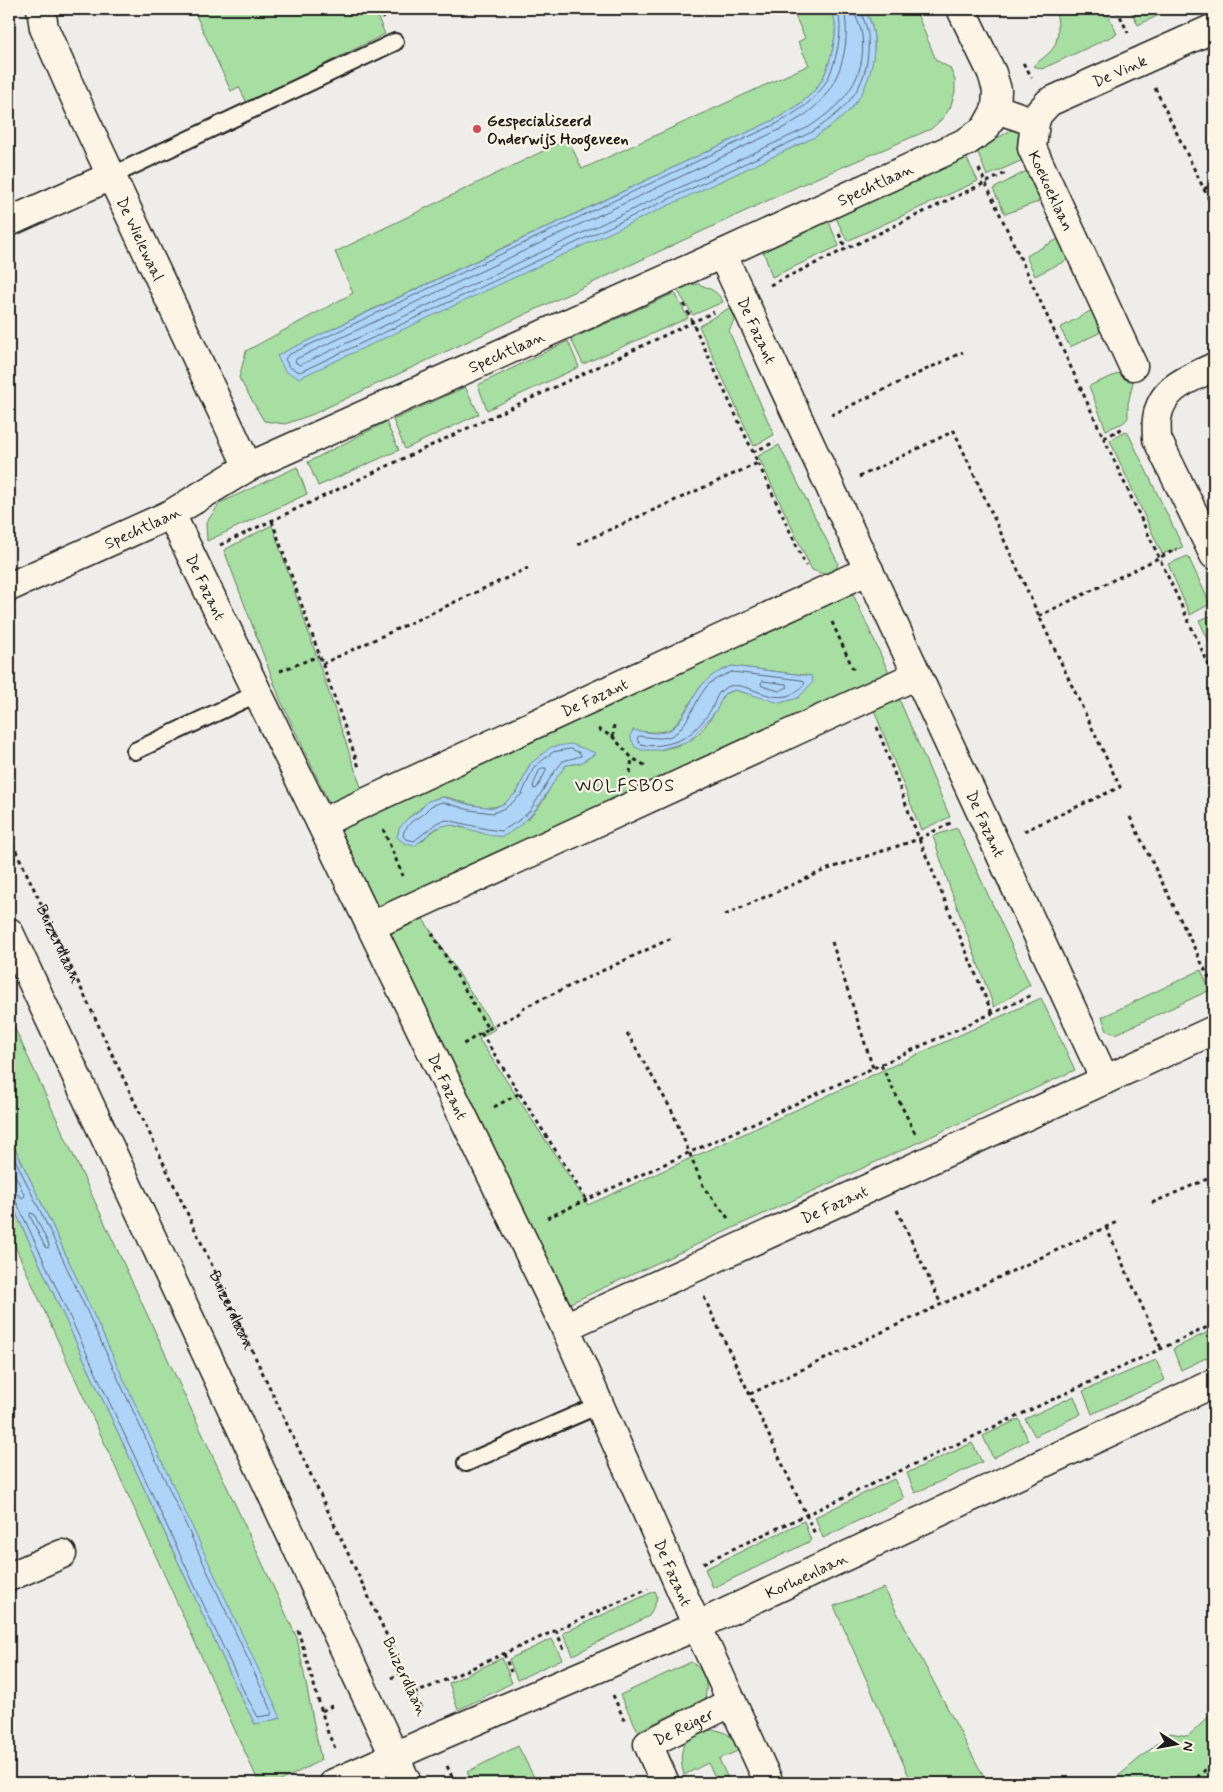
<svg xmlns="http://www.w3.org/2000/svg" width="1223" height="1792" font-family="Mynerve,sans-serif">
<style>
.green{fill:#a7dea1;stroke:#627d5e;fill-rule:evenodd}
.water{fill:#aed4f8;stroke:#748aa0}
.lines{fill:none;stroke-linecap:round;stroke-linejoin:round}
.shore{stroke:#566674;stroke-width:1}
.lane-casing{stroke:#1c1c1c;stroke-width:20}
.street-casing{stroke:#1c1c1c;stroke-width:31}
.secondary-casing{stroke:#1c1c1c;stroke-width:31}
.path{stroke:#1c1c1c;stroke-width:3;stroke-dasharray:4 4;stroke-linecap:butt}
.lane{stroke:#fcf5e5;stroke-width:16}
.street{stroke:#fcf5e5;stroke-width:28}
.secondary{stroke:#fcf5e5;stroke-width:28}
.poi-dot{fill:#d1495b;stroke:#fcf5e5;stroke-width:2}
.labels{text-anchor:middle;stroke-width:4.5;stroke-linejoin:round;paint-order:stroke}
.street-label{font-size:16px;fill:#1c1c1c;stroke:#fcf5e5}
.poi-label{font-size:16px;font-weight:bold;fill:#1c1c1c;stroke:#fcf5e5;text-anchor:start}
.neighbourhood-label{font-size:18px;letter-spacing:1px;fill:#1c1c1c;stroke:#fcf5e5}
</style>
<rect width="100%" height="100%" fill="#efede9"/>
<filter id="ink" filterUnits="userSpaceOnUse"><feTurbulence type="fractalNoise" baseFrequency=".02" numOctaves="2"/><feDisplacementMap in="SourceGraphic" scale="10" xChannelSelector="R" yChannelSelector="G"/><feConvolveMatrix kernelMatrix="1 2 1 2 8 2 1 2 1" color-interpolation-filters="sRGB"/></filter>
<g filter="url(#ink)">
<!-- green -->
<g class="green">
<polygon points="193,9 374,9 385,34 247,103 239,87 231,91"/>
<path d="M792,9h39c6,12 5,25 2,38 -8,39 -21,50 -55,71l-415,196 -86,42 517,-209c37,-18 68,-39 77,-81 3,-11 4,-24 2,-35 -1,-8 -5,-15 -8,-22h50l21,51 14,8 5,12v12l-5,16 -7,10 -12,11 -128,55 -492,231 -26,9 -21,-3 -25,-43 7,-27 107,-58 -18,-41 233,-113 14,30 227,-104 -11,-23 7,-4z"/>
<path d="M1055,9h51l11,25 -75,35 -9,-3c6,-5 13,-10 18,-15 9,-9 8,-32 4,-42z"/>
<polygon points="1130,9 1172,9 1138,25"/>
<polygon points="1013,129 1021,132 1025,159 987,176 977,150"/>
<polygon points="966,157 978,181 847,241 835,216"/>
<polygon points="1030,169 1042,194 1038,202 1005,214 993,189"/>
<polygon points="828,220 839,246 772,277 763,250"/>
<polygon points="1060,238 1069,255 1067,260 1035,276 1026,256"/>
<path d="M699,284c11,5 19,7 24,18l-30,13 -16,-25 8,-5z"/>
<polygon points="675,293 688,318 583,364 571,339"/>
<polygon points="729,308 736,317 729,331 774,435 754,446 699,326"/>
<path d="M1092,310c8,7 12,11 7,23l-29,14 -10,-19z"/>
<polygon points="568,341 579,367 487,410 478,385"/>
<polygon points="1122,372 1133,382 1128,404 1128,418 1123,423 1106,430 1089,386"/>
<polygon points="465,387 479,414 405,449 393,420"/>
<polygon points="386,422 399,450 318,486 308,462"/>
<polygon points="1127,431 1183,547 1162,554 1110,441"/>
<polygon points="779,445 838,563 835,573 829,576 812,570 758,456"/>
<polygon points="297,467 307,494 207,541 206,523 220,503"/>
<polygon points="272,525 362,790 330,805 280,699 224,550"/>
<polygon points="1188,556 1210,604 1190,615 1168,564"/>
<path d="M852,592l38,83 -511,236 -39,-83zM732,666l79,10 -66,17 -10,-3 -11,4c-8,17 -19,37 -35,47 -9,5 -21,7 -30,9l-26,-19c47,4 38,-2 63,-37 2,-4 5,-9 9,-12 6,-7 18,-11 27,-16zM595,754l-15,9 -14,2 -10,12 -14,26 -14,16 -65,9 -15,-4 -7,2 -12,8 -8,8 -14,-23c10,-7 24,-22 36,-22 8,0 18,5 26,7 39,11 47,-8 61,-40z"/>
<polygon points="1214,615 1214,652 1199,620"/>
<polygon points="896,692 950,817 921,830 874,710"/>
<polygon points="957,828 1030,985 994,1007 950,888 933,836"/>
<polygon points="423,919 495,1029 479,1039 588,1205 1041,998 1075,1070 564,1306 390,934"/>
<polygon points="1201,970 1210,990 1116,1034 1107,1031 1102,1017"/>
<polygon points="9,1016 297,1638 321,1760 277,1783 259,1783 9,1233 9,1198 241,1697 255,1724 280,1718 52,1225 9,1136"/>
<polygon points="1214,1329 1214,1354 1181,1370 1173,1349"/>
<polygon points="1156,1360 1165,1380 1092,1414 1083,1391"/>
<polygon points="1074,1396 1081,1414 1035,1436 1025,1419"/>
<polygon points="1019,1419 1028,1440 993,1458 983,1436"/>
<polygon points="972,1443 982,1462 915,1493 907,1473"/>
<polygon points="894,1479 904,1498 823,1538 815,1517"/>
<polygon points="804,1521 811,1541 713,1588 705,1569"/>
<polygon points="884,1588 987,1783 912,1783 834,1606"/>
<polygon points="655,1591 657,1596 656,1602 649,1616 573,1655 563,1633"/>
<polygon points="552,1639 562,1659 517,1680 509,1659"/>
<polygon points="502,1658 512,1683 458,1710 449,1683"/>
<path d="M691,1662c15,10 17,20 14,37l-67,32 -18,-36z"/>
<polygon points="1214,1712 1214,1783 1110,1783 1170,1733 1188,1736"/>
<path d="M711,1730c14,-1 23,8 29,20l-21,9 11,24h-12l-10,-20 -24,12c-7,-25 -1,-42 27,-45z"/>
<polygon points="518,1746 537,1783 473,1783 467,1772"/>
</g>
<!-- water -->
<g class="water">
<path d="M831,9h34c3,7 7,15 8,22 4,23 -3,52 -17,71 -10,15 -27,25 -41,35l-516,241 -14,-7 -8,-15 9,-5 492,-233c34,-20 47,-32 55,-71 3,-13 4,-26 -2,-38z"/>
<path d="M732,666l79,10 2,6 -15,16 -18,5 -45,-13 -11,4 -8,17 -27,30 -30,9h-17l-7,-3 -5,-11 3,-6c11,2 25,5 35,1 16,-7 24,-37 37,-49 7,-8 18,-12 27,-16z"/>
<path d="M571,744l25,9 -16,10 -14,2c-19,23 -26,48 -53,65 -3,2 -7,6 -10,6 -15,3 -46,-15 -61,-10 -11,3 -18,14 -28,20l-10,-3 -7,-6 2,-8 8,-10 13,-9 8,-9 14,-4 29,8 23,3 11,-5 13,-12 12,-27 21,-17z"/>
<polygon points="9,1136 52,1225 281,1718 255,1724 241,1697 9,1198"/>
</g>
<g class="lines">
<!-- shore -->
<g class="shore">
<path d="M837,9c5,14 3,28 0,42 -8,38 -25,52 -57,71l-492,233 -3,4 4,8 11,5 512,-240c38,-25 59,-48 56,-97 -1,-9 -6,-17 -7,-26"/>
<path d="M844,9c8,38 -5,81 -38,105 -7,5 -15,9 -23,14l-487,231 -1,3 5,3 509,-238c34,-23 58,-47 53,-92 -1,-9 -7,-17 -8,-26"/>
<path d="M732,672l70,8 3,3c-28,36 -62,-13 -84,8 -5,4 -6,12 -9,17 -5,9 -16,22 -25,28 -12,8 -36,13 -48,7l-2,-5 2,-2c10,1 22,4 32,0 17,-8 24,-37 37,-51 6,-6 16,-10 24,-13z"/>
<polygon points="763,681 786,684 788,687 779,691 762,686 761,683"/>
<polygon points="571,749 580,753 581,756 563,761 552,775 537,800 529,812 518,821 502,831 487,829 447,820 438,822 414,841 406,839 403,836 404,831 411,822 423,814 431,806 442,802 470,810 493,813 507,807 522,794 534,767 553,752"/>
<polygon points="543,768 546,768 546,771 537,788 534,789 533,786 539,771"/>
<polyline points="9,1147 48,1227 272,1711 271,1715 258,1717 245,1694 16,1201 13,1198 9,1198"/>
<polyline points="9,1162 25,1196 22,1198 16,1193 9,1191"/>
<polygon points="31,1213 34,1214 49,1245 48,1248 45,1247 30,1216"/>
</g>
<defs>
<g id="lane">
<polyline points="111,176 395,42"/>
<polyline points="135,751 258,693"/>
<polyline points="466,1463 599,1405"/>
</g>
<g id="street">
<path id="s2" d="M41,9l3,19 36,81 168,358"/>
<path id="s3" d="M961,9l31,64 5,17 -1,19 39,13 -3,26 101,218"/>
<path id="s4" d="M1035,122l3,-8 11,-12 165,-74"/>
<polyline points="9,222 111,176"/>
<path id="s5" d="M722,254l383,826"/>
<path d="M1214,367c-25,12 -53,20 -57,52 -1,6 0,14 0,20l57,116"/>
<path id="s6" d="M171,514l394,813 132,299 72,157"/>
<path id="s7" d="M9,587l162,-73 77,-47 474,-213 244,-112 19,-13 11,-20"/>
<path id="s8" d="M321,823l548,-253"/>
<polyline points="371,926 917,675"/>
<path id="s9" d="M565,1327l649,-297"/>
<polyline points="9,1577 62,1554"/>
<path id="s10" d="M334,1783l101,-45 262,-112 517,-243"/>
<path id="s11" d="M665,1783l-17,-39 84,-42"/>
</g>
<polyline id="secondary" points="9,932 407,1783"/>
</defs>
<!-- lane casing -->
<use href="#lane" class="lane-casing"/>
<!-- street casing -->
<use href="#street" class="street-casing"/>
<!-- secondary casing -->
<use href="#secondary" class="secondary-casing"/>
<!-- path -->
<g class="path">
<polyline points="379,9 384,19"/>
<polyline points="1117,9 1128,33"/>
<polyline points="1023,63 1032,77"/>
<polyline points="1155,88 1214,210"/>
<polyline points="979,169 1214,676"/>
<polyline points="1204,189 1214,184"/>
<polyline points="839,234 846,249"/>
<polyline points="770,285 1008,172"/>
<polyline points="684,304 806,566"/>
<polyline points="831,415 963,352"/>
<polyline points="1104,438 1125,427"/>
<polyline points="753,452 775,442"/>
<polyline points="859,477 954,431 1039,616 1120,787 1024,831"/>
<polyline points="272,521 360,770"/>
<polyline points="578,544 758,463"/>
<polyline points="220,545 714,312"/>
<polyline points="1039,616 1177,549"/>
<polyline points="832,622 854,671"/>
<polyline points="322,664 528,568"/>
<polyline points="280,671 319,656"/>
<polyline points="877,727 919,839 992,1013"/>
<polyline points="598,729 613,737 632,758 646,766"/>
<polyline points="613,737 614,722"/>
<polyline points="630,773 632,758"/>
<polyline points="1130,817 1214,988"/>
<polyline points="383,829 403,876"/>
<path id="s1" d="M9,836l413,874"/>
<polyline points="725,915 825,870 919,839 952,822"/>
<polyline points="432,933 488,1029 462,1045"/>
<polyline points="832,942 873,1068"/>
<polyline points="488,1029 518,1014 525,1007 674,937"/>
<polyline points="481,1033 587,1200"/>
<polyline points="627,1033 672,1111 704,1188 728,1218"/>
<polyline points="881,1065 915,1133"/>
<polyline points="494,1107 520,1093"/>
<polyline points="1152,1203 1214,1176"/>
<polyline points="897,1210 941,1304"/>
<polyline points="547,1218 1032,995"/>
<polyline points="1106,1227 1161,1348"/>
<polyline points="704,1297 816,1536"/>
<polyline points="750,1394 1119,1221"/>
<polyline points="703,1563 1214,1324"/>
<polyline points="298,1630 328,1733 335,1748"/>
<polyline points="556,1630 564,1650"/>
<polyline points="504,1654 511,1672"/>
<polyline points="391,1678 404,1672"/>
<polyline points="414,1694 648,1589"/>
<polyline points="613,1695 626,1724"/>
<polyline points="322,1711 336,1704"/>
<polyline points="447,1766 455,1783"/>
<polyline points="1191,1783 1214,1762"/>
</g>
<!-- lane -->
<use href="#lane" class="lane"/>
<!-- street -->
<use href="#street" class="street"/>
<!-- secondary -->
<use href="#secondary" class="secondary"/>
</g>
</g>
<!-- markers -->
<circle class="poi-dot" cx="477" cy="129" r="5"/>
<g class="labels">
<!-- street labels -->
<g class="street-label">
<text dy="6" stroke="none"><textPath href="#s4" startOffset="102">De Vink</textPath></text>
<text dy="6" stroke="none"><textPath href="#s7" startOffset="956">Spechtlaan</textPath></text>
<text dy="6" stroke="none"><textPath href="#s3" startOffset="222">Koekoeklaan</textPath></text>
<text dy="6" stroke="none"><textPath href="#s2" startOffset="251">De Wielewaal</textPath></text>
<text dy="6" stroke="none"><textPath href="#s5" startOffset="84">De Fazant</textPath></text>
<text dy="6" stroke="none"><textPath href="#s7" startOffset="551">Spechtlaan</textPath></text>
<text dy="6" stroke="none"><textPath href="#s7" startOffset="146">Spechtlaan</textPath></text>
<text dy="6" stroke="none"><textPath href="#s6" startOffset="81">De Fazant</textPath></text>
<text dy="6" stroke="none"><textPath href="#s8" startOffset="301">De Fazant</textPath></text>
<text dy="6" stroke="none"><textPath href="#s5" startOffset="628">De Fazant</textPath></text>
<text dy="6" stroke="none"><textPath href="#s1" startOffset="119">Buizerdlaan</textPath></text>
<text dy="6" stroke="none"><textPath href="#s6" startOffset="636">De Fazant</textPath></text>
<text dy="6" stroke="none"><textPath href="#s9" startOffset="296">De Fazant</textPath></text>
<text dy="6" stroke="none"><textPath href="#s1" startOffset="524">Buizerdlaan</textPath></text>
<text dy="6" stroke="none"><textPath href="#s6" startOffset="1172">De Fazant</textPath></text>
<text dy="6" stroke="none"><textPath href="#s10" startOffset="516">Korhoenlaan</textPath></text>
<text transform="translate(406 1676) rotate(65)" y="6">Buizerdlaan</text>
<text dy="6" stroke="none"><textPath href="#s11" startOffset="82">De Reiger</textPath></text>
</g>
<!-- poi labels -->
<g class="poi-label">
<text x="487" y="126">Gespecialiseerd<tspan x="487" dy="18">Onderwijs Hoogeveen</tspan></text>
</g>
<!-- neighbourhood labels -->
<g class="neighbourhood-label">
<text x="625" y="791">WOLFSBOS</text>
</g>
</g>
<!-- margin -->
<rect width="1223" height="1792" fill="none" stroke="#fcf5e5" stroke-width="30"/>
<rect x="15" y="15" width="1193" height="1762" fill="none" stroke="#1c1c1c" stroke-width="2" filter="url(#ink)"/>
<!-- north arrow -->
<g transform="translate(1176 1744) rotate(101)" stroke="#fcf5e5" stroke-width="4" paint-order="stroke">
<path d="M0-4L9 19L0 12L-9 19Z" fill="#1c1c1c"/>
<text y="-8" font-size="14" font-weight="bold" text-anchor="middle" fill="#1c1c1c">N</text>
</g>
</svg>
